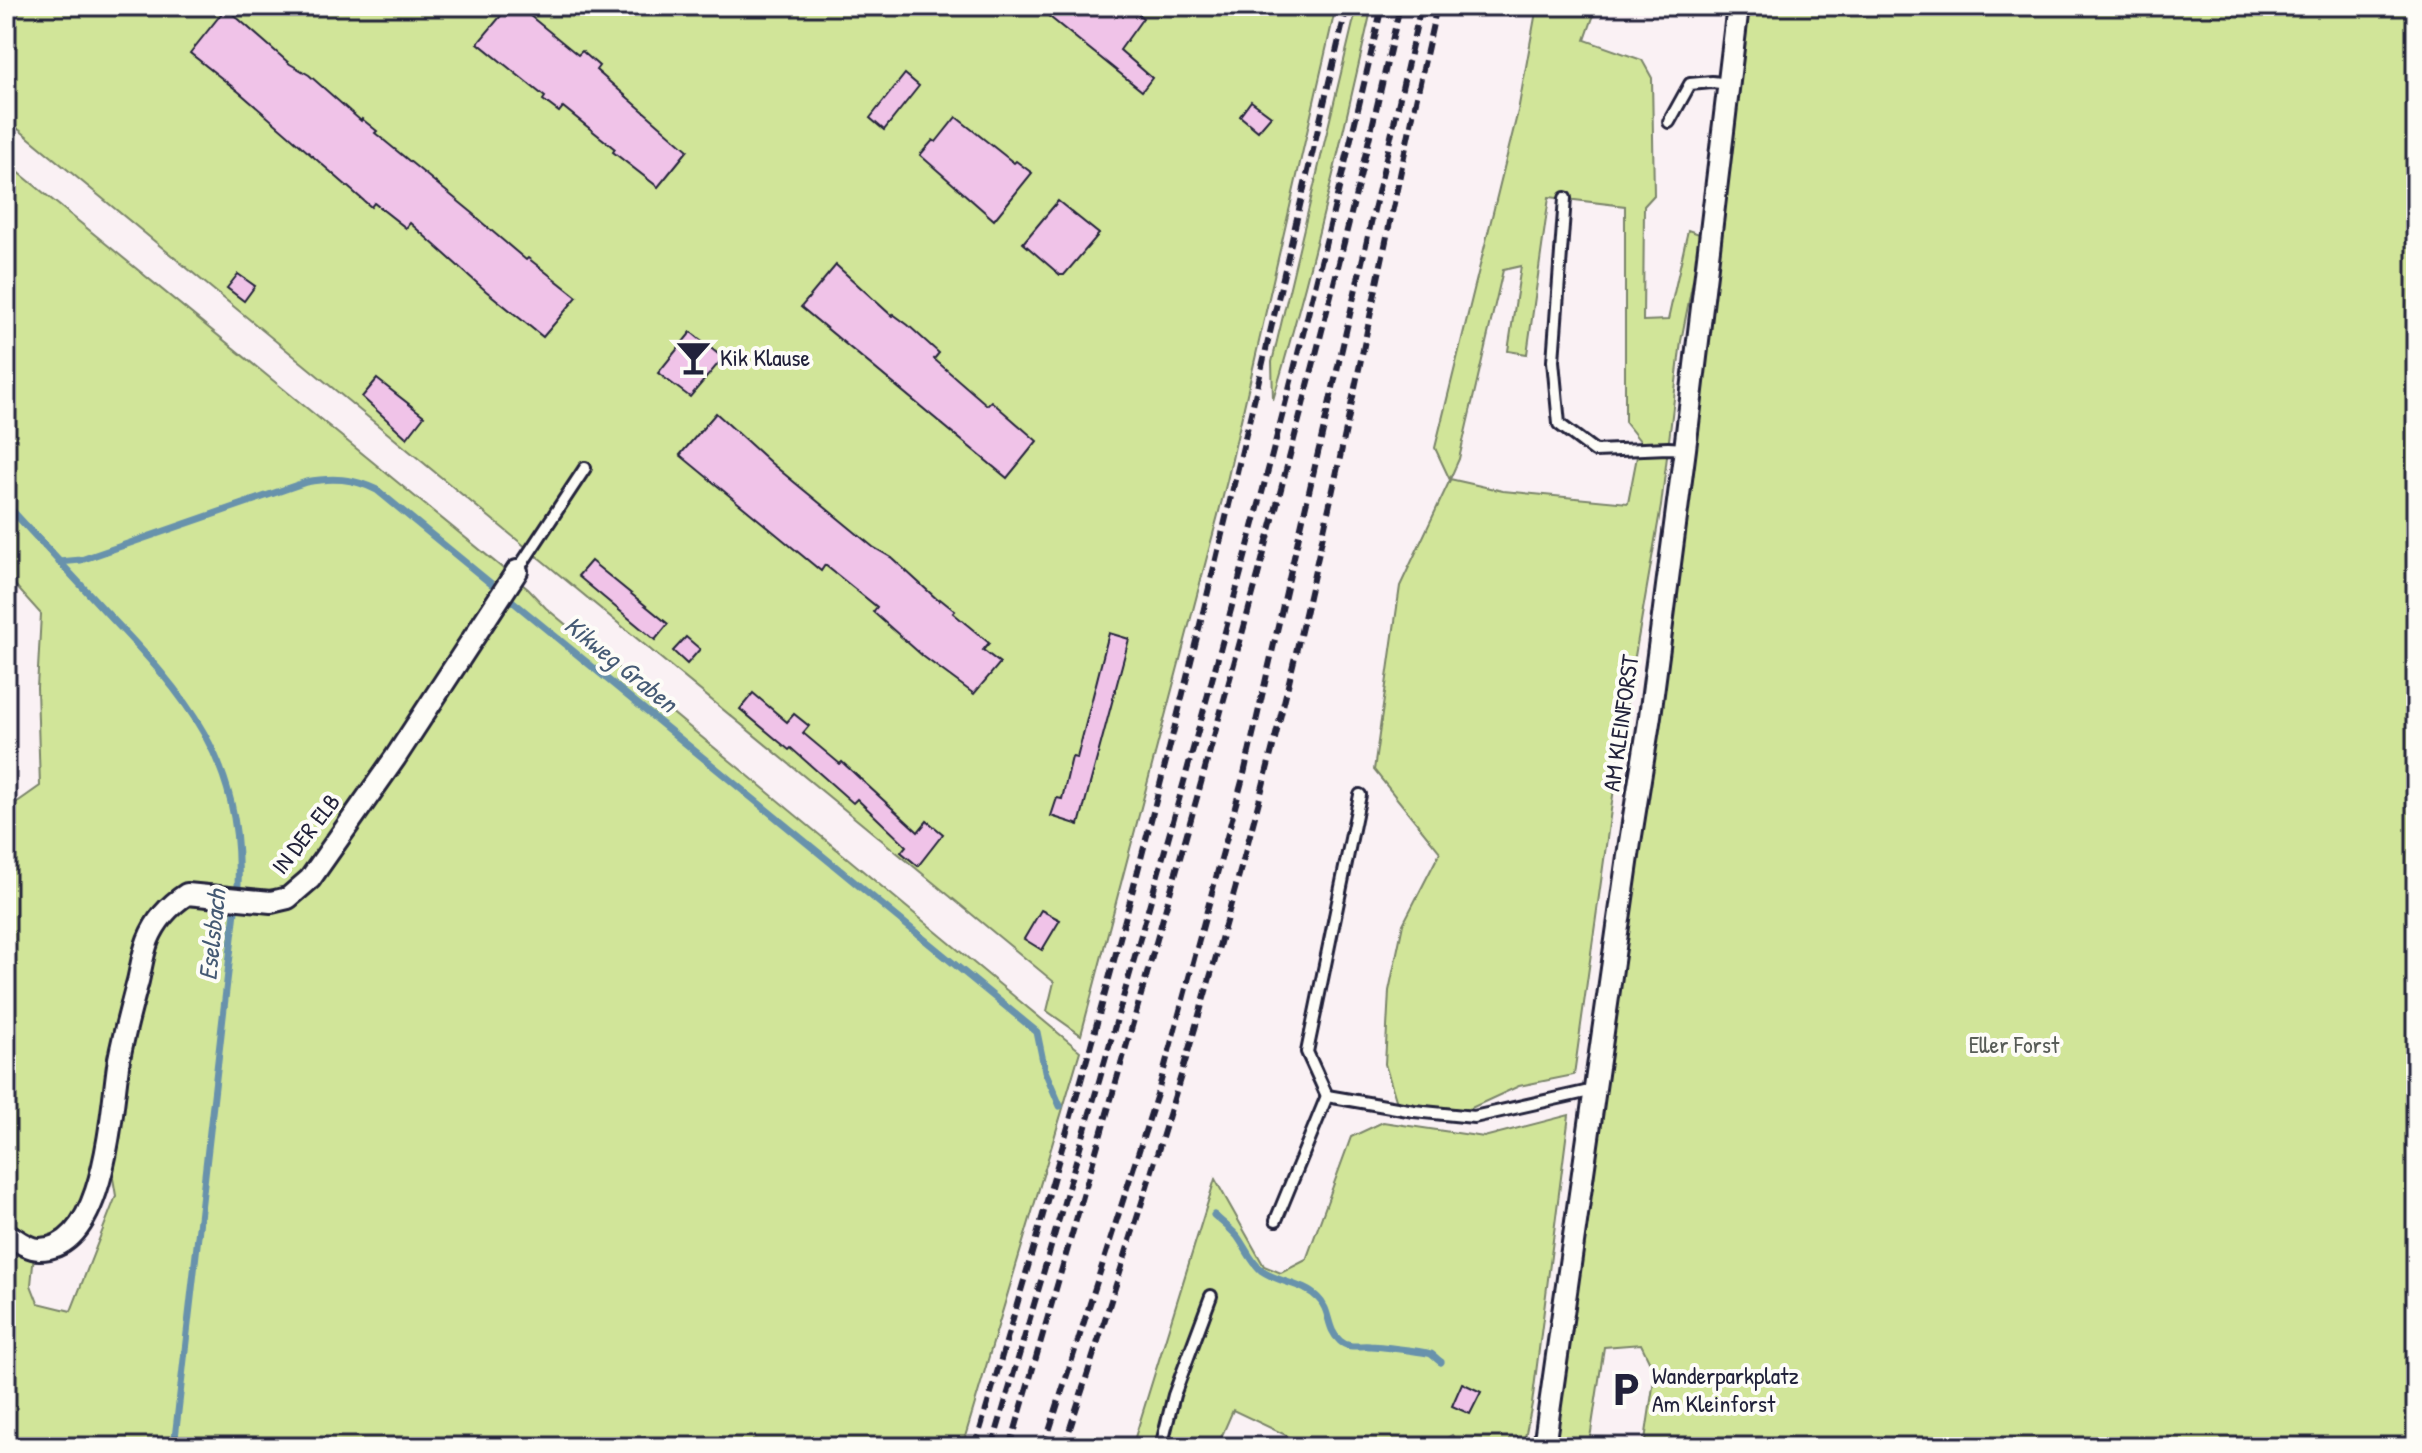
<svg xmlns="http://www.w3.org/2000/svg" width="2422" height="1453" font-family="'Patrick Hand',sans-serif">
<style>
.green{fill:#d1e599;stroke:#7a846a;stroke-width:2;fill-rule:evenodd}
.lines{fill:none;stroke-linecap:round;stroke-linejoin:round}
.stream{stroke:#6892ac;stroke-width:7}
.building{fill:#f0c3e8;stroke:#22223b;stroke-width:2}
.service-casing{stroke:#22223b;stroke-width:16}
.minor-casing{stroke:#22223b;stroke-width:26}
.service{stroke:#fdfcf7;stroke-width:10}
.minor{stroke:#fdfcf7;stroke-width:20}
.rail{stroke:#22223b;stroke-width:6;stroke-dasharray:12 6;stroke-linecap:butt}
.labels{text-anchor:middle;stroke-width:8;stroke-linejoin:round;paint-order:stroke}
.poi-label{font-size:24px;fill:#22223b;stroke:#fdfcf7;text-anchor:start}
.street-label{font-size:24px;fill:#22223b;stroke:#fdfcf7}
.park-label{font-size:24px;fill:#575c57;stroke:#fdfcf7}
.water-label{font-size:26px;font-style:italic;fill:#455a74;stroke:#fdfcf7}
</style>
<rect width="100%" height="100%" fill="#faf1f4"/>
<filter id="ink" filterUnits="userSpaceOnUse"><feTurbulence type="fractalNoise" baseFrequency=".0125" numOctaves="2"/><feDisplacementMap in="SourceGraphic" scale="16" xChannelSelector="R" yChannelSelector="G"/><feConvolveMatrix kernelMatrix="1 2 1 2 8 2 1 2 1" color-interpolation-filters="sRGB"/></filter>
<g filter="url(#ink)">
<!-- green -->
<g class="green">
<polygon points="6,6 1336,6 1227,481 1081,1035 1047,1011 1054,982 6,119"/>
<path d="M1357,6h15c-30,132 -60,264 -99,394l-1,-38z"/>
<path d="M1537,6h60l-12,34 57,20 10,18 2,117 -10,11 -1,115 25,-1 20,-90 14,5 -21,106 -20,165 -39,225 -48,344 -55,11 -52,24 -70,-7 -12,-39 4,-73 14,-67 37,-72 -66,-82 26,-184 50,-106 -15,-32 83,-337zM1549,197l76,9v216l15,19 -12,62 -125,-12 -53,-12 9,-20 44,-189 18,-4 -13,85 19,3z"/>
<polygon points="1745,6 2416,6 2416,1447 1644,1447 1655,1373 1641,1344 1604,1347 1589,1445 1594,1447 1551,1447"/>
<polygon points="6,162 528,589 546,608 1080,1051 962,1447 6,1447 6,1240 34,1254 31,1285 38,1303 71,1311 116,1196 113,1178 104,1175 145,937 97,1172 64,1235 34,1242 6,1218 6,810 40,786 37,688 41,614 6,575"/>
<polygon points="1569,1115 1532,1404 1523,1447 1462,1447 1452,1435 1432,1447 1311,1447 1233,1410 1217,1447 1132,1447 1215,1179 1264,1266 1281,1273 1306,1260 1351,1137 1383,1122 1484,1137"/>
</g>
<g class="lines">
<!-- stream -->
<g class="stream">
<path d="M6,504c33,36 66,71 99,107 81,85 138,149 133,274l-64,562"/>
<path d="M59,562l22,-2 225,-78c26,-5 47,-4 71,8l660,542 8,39 15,35"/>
<path d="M1214,1215c8,7 16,13 23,21 9,12 13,25 25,35 17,12 41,12 56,27 13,12 8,31 22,43 9,8 19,4 30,5 7,0 57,6 61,8 2,1 8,7 10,8"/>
</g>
</g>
<!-- building -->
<g class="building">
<polygon points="509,6 518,6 578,55 582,51 599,66 596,70 688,150 658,187 613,152 615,149 563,107 559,112 543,100 545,97 478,43"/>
<polygon points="1036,6 1127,6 1143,18 1120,50 1152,78 1142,91"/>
<polygon points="226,8 290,64 309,75 361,121 362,119 377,131 375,133 474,214 473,215 526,260 528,258 577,297 543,337 486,291 410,223 406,228 374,203 371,207 239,92 190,53"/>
<polygon points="905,74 919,86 884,130 870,118"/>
<polygon points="1251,101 1271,116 1258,131 1240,116"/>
<polygon points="956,117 1014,163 1016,161 1032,173 994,220 920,155 933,140 936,142"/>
<polygon points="1058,201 1099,234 1064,275 1060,275 1023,243"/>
<polygon points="836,265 892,316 893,314 908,325 939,353 934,359 987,405 991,401 1037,441 1007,478 801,307"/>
<polygon points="238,274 255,286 244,301 227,288"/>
<polygon points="691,332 723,358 690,397 658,373"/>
<polygon points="377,379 424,416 407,438 362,397"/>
<polygon points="716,413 771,463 873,547 892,558 939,601 940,599 955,611 953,613 989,643 983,650 1000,663 974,694 924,657 873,612 877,607 825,565 821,571 680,455"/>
<polygon points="591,561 668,624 655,640 578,576"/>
<polygon points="1109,633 1129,639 1079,825 1051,816 1057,798 1062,799 1072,757 1077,758"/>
<polygon points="686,637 700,649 687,664 673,651"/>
<polygon points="753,693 787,722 794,714 809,726 803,733 840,764 842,762 918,832 927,821 943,834 918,866 901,852 906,846 857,799 853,803 791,748 789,750 740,709"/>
<polygon points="1041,910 1060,920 1042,950 1024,939"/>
<polygon points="1462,1383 1481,1392 1470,1414 1452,1406"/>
</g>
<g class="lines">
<defs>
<g id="service">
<polyline points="1669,122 1690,84 1712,82 1730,84"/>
<polyline points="1565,198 1553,361 1559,424 1595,451 1668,448 1685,449"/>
<polyline points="517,571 585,468"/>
<polyline points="1327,1096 1307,1052 1360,795"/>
<polyline points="1276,1220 1327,1096 1414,1111 1474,1117 1594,1090"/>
<polyline points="1161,1447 1174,1395 1211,1296"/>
</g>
<g id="minor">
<path d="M6,1233c10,6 21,16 33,16 68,1 72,-143 80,-190 5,-26 12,-52 19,-78 3,-13 5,-28 10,-41 8,-20 22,-35 39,-46l84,8 17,-4 22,-19 85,-121 122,-187"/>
<polyline points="1544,1447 1630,842 1650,716 1685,449 1738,6"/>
</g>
</defs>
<!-- service casing -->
<use href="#service" class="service-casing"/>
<!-- minor casing -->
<use href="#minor" class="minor-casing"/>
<!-- service -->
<use href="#service" class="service"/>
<!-- minor -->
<use href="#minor" class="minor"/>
<!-- rail -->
<g class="rail">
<path d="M975,1447c66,-222 130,-445 187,-670 65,-256 124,-514 185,-771"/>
<path d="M992,1447c141,-477 279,-955 390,-1441"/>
<path d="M1010,1447c139,-478 280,-955 390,-1441"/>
<polyline points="1044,1447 1159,1088 1244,774 1421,6"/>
<path d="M1064,1447c60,-187 121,-376 173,-565 81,-289 134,-584 200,-876"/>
</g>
</g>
</g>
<!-- icons -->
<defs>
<symbol id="bar-bare" viewBox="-9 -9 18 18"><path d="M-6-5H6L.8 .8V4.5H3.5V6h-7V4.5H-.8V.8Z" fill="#22223b" stroke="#fdfcf7" stroke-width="2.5" paint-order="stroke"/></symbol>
<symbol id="parking-bare" viewBox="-9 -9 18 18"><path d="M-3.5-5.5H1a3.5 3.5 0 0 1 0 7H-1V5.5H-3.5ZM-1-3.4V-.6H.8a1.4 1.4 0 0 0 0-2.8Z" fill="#22223b" stroke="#fdfcf7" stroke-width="2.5" paint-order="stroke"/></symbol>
</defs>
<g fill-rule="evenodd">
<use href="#bar-bare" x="668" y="332" width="51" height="51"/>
<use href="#parking-bare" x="1600" y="1364" width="51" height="51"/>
</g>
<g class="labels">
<!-- poi labels -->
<g class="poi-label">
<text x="720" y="366">Kik Klause</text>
<text x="1652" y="1384">Wanderparkplatz<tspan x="1652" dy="28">Am Kleinforst</tspan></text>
</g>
<!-- street labels -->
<g class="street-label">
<text transform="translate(1621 723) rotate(-82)" y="8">AM KLEINFORST</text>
<text transform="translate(306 834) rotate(-52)" y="8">IN DER ELB</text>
</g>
<!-- park labels -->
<g class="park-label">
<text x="2014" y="1053">Eller Forst</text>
</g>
<!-- water labels -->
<g class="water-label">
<text transform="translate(621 664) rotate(39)" y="9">Kikweg Graben</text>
<text transform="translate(212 935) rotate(-84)" y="9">Eselsbach</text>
</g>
</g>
<!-- margin -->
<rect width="2422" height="1453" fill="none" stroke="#fdfcf7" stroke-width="32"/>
<rect x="16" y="16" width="2390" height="1421" fill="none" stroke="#22223b" stroke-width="3" filter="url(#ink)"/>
</svg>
